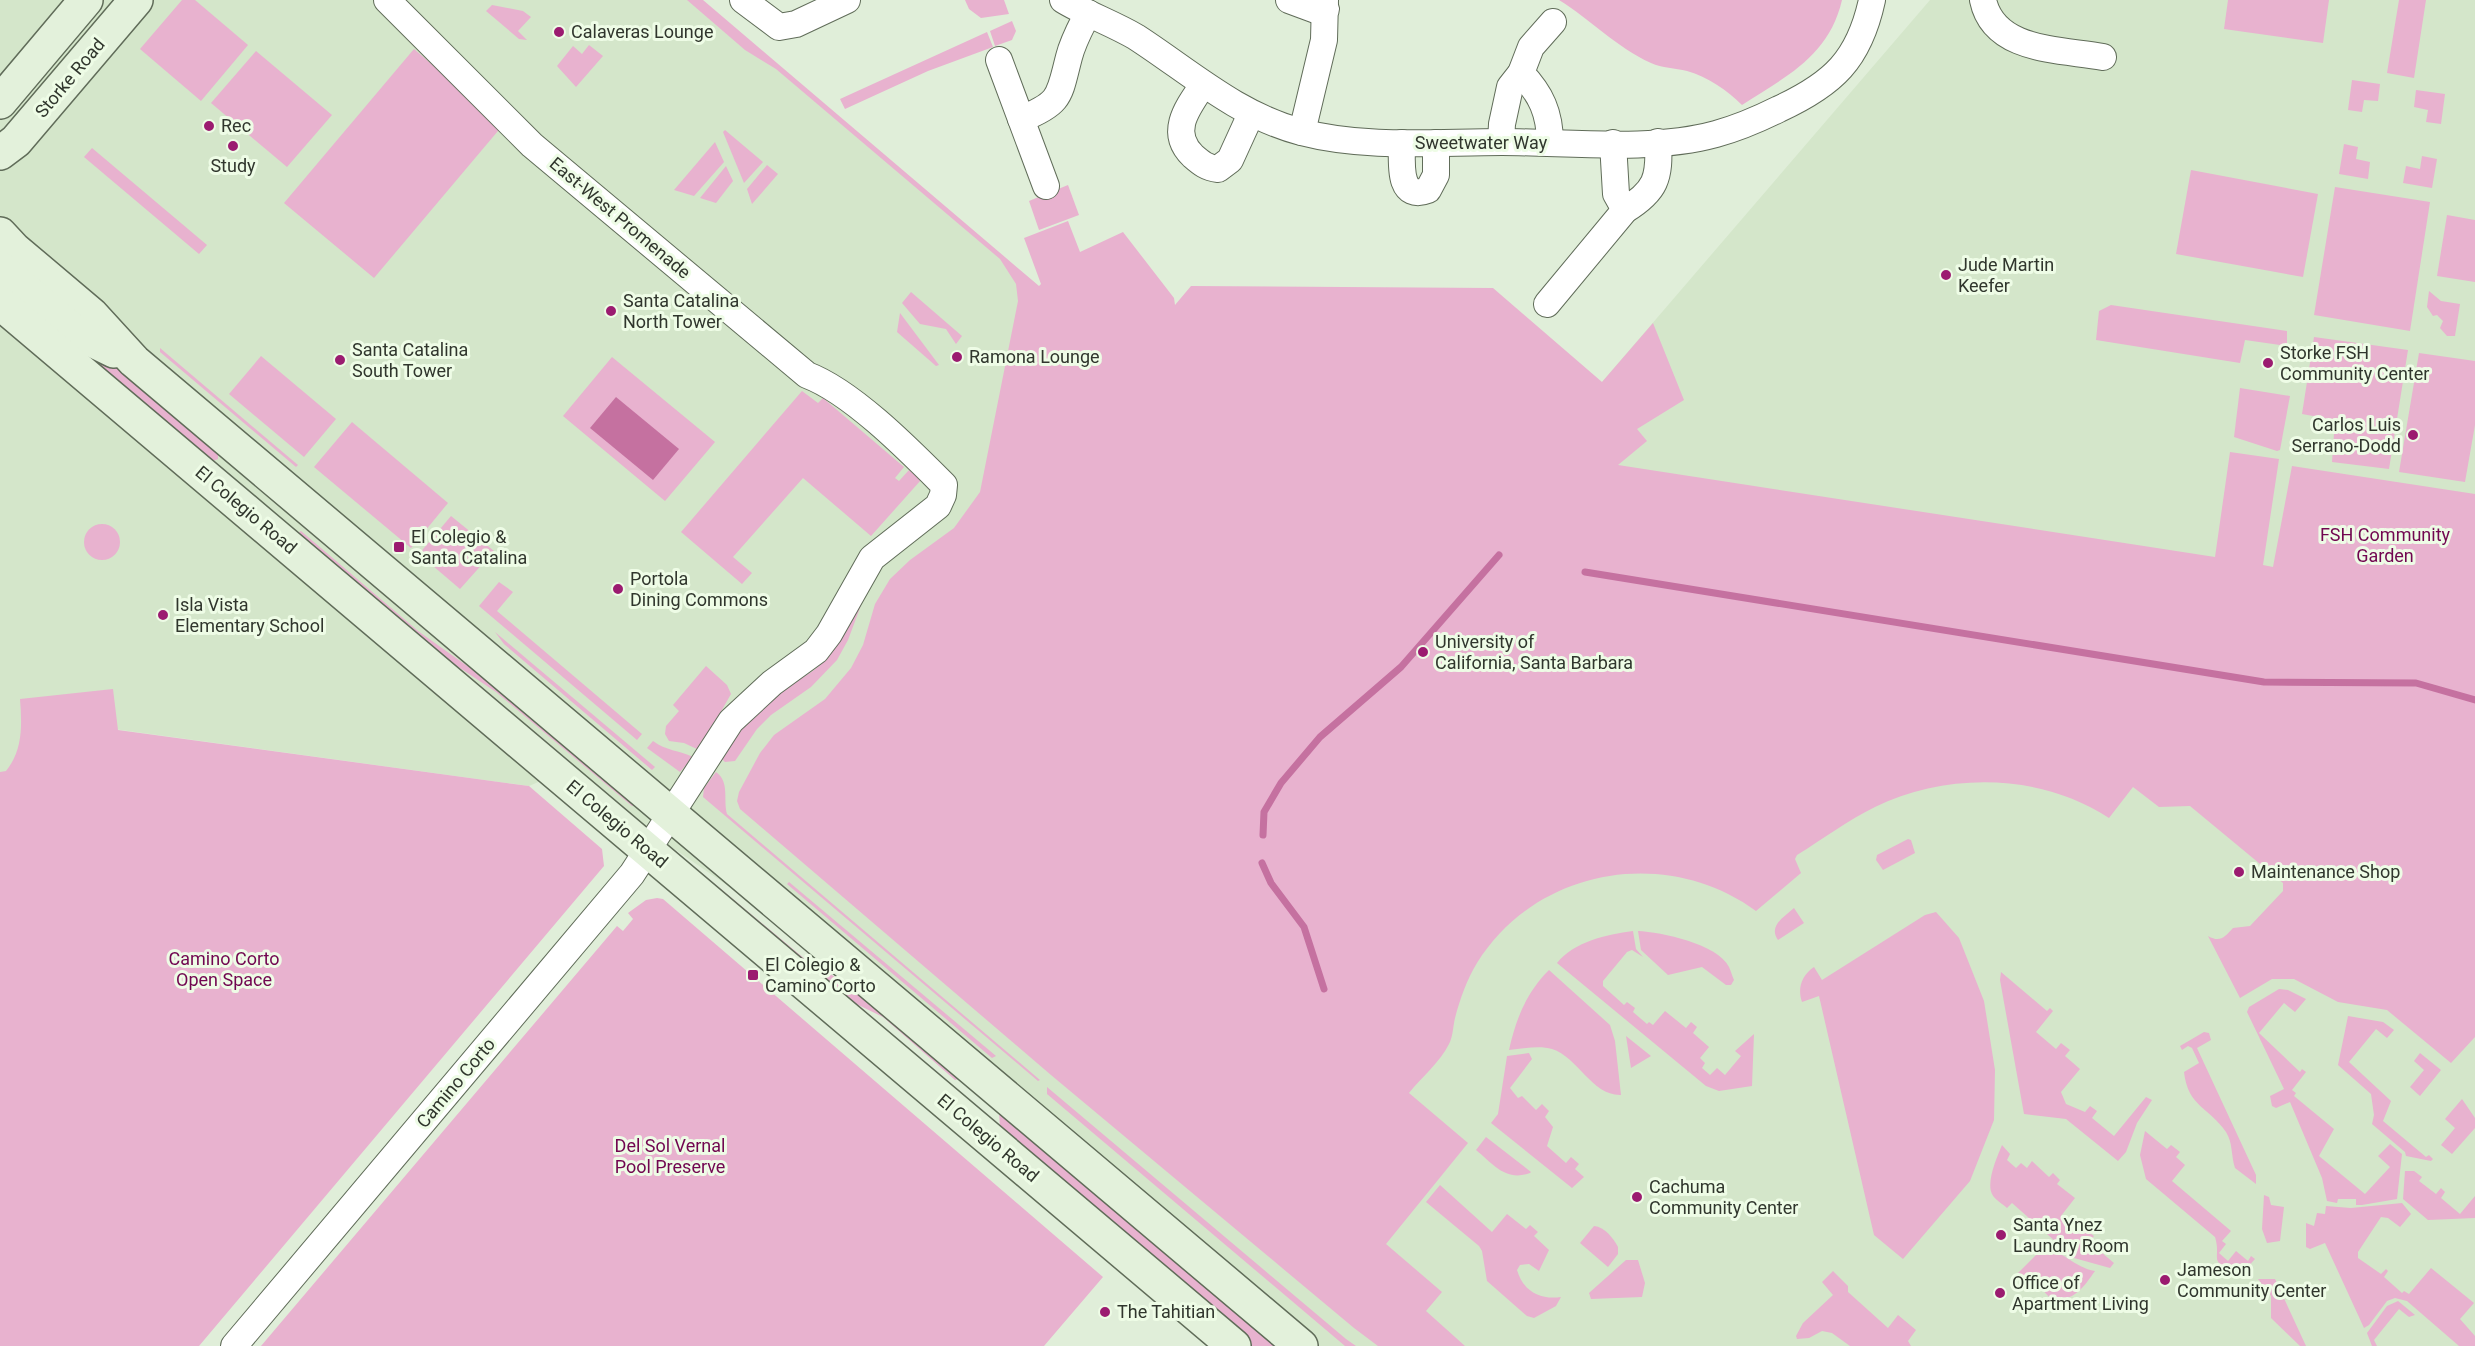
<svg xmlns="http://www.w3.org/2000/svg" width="2475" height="1346" font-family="Roboto,sans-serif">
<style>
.built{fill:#d4e6ca}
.green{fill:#e8b2cf}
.water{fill:#c571a0}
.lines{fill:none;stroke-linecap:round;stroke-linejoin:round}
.stream{stroke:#c571a0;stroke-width:7}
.street-casing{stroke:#606c59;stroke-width:28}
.secondary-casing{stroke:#606c59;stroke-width:36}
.street{stroke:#fff;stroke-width:26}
.secondary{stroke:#e3f1db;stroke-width:33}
.poi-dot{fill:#9b1b70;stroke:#eefce6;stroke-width:2}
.labels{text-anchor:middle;stroke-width:6;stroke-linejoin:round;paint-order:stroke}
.poi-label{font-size:18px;fill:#30362d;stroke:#eefce6;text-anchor:start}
.street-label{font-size:18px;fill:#30362d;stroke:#eefce6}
.park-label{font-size:18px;fill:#710650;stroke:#eefce6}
</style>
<rect width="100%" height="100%" fill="#e0eed9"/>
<!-- built -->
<polygon class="built" points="0,0 694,0 1094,332 1602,382 1930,0 2475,0 2475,1346 1293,1346 816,946 562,772 529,786 70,723 0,805"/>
<!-- green -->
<g class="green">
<polygon points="182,0 195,0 248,45 201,101 140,49"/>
<path d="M687,0h16l336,286 2,-2 -17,-46 44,-17 12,31 43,-20 51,66 1,7 16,-19 302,2 109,94 51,-59 31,77 -47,29 10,12 -29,24 597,92 15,-105 49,7 -16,106 10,2 19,-101 183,28v543l-24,26 -64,-53 -49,-8 -44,-23h-22l-32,19 -32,-62c12,7 17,1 25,-8l17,-2 33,-35v-8l-93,-77 -31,1 -26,-20 -24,31c-68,-45 -162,-46 -234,-11 -27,13 -52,32 -78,48l-2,4 6,14 -45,38c-89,-65 -219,-44 -279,52 -10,16 -17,36 -22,55 -2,8 -2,19 -6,26 -9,18 -28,34 -40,49l59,50 -82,101 56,48 -16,19 39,35h-87l-24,-18 -303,-253 -311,-266 -3,-8 2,-9 21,-39 14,-18 51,-36 26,-31 12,-23 12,-41 15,-25 20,-19 44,-32 26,-36 38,-191 -2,-17 -16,-25 -224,-190 -31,-19z"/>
<polygon points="965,0 1004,0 1009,14 981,18 969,9"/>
<path d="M1559,0h283c-13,56 -55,76 -100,105 -15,-15 -34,-28 -55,-34 -12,-3 -25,-3 -36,-8 -35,-16 -60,-43 -92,-63z"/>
<polygon points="2228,0 2329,0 2323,43 2224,29"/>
<polygon points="2399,0 2426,0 2414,78 2387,73"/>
<polygon points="492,5 523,11 531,17 518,31 527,40 519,39 486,11"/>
<polygon points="1012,21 1016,31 1012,40 995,46 990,31"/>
<polygon points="987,32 993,47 928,71 845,109 840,99"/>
<polygon points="589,45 603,56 576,87 557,66 573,46 582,54"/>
<polygon points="414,49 503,125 374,278 284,203"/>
<polygon points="256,51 332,115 287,167 211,103"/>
<polygon points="2352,80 2380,84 2378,101 2364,100 2362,112 2348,110"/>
<polygon points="2416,90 2445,94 2441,124 2426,122 2428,110 2414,107"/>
<polygon points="725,130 763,162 744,183 723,132"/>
<polygon points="715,142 724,162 694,196 674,190"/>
<polygon points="2344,144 2358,147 2356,159 2370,162 2368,179 2339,174"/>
<polygon points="92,148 207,245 199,254 84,157"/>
<polygon points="2422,156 2437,159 2432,188 2403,183 2406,166 2420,169"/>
<polygon points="767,165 778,174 752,204 747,189"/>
<polygon points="726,166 733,181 716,203 700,198"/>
<polygon points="2191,170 2318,194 2303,277 2176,254"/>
<polygon points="1068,185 1079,215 1039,230 1029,201"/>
<polygon points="2335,187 2430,202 2410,331 2314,315"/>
<polygon points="2447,215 2475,220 2475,282 2437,276"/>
<path d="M0,285c79,53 150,101 218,169v5l-5,2 -21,-16z"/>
<polygon points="2429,291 2441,301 2460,304 2455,336 2447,336 2440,328 2443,321 2437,315 2433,316 2427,307"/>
<polygon points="911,292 962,336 956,344 946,329 920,324 902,303"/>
<polygon points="2111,305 2287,331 2287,346 2245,340 2240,363 2096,340 2099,311"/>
<polygon points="900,313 939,365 936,366 897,332"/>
<polygon points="2314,337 2408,350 2389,469 2332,462 2335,420 2302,414"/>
<polygon points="160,348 298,465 296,467 160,352"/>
<polygon points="2419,353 2475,361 2475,425 2465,482 2399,472"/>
<polygon points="261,356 336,419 304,457 229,394"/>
<polygon points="612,357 715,442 665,501 563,416"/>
<polygon points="2240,388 2290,396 2280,450 2277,451 2234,437"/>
<polygon points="802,391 818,403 823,398 904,467 895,478 899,481 909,470 921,480 871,536 803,478 733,557 752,573 742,584 681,532"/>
<polygon points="352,422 448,503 411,548 314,467"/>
<polygon points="451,516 494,551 460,589 419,554"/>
<circle cx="102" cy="542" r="18"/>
<polygon points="301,531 418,631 487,680 635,805 632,806 496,692 445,658 298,533"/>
<polygon points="499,582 513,592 497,611 642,734 637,740 479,606"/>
<path d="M863,600l-15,40 -11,20 -26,27 -40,28 -14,14 -22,32 -10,1 -3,-3c14,-26 32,-47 55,-66 14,-11 30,-16 43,-28 19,-19 27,-44 43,-65z"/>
<polygon points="495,632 655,767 652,770 504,644"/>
<polygon points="706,666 727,685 731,694 699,750 684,743 669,741 665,734 666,726 679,711 673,705"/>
<path d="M113,689l5,41 411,56 73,63 2,17 -405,480h-199v-574l6,-1c17,-21 16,-46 14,-72z"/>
<path d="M653,741c13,10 26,9 40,16l-13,15 -33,-24z"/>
<path d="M716,772c14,10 7,27 11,42l313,266 -2,1 -335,-284 1,-9z"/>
<polygon points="1908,839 1911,840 1915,853 1883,870 1876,860 1877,855"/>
<polygon points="692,865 806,960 847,984 958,1079 955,1080 883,1017 846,999 691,868"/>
<polygon points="789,882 996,1056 992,1058 787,884"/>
<polygon points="657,898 663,899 1103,1277 1044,1346 261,1346 617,926 623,931 633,919 628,913 646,900"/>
<path d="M1794,908l10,15 -26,17c-10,-14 6,-23 16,-32z"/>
<path d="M1936,912l23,26 25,63 11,69 -1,50 -24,61 -67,78 -29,-24 -55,-239 -17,6c-5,-14 0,-27 12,-35l8,13 103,-65z"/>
<path d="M1633,931l3,18 7,8 -11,-7 -5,2 -24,29v5l21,19 3,-3 8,6 -2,4 14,12 2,-2 4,3 12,-14 21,17 5,-6 6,5 -4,6 16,14 -9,11 5,5 -3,5 8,7 7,-7 8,7 16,-19 -6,-5 19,-17 -2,52 -33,5 -13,-5 -149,-123c18,-22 49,-28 76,-32z"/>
<path d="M1638,931c23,1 80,13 91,36 2,4 3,9 5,13l-3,5h-5l-24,-18 -34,8 -27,-25z"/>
<path d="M1549,970l61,55 5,16 6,54c-29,1 -43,-38 -69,-46 -13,-4 -30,0 -43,1 7,-31 17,-57 40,-80z"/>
<polygon points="2001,972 2047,1011 2050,1008 2053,1011 2036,1032 2056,1049 2061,1043 2070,1050 2065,1056 2080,1069 2061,1092 2066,1104 2085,1112 2090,1106 2097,1111 2092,1118 2114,1136 2146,1097 2152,1100 2137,1123 2126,1152 2118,1161 2066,1119 2024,1114 2000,980"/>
<polygon points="2279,989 2288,990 2306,999 2295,1012 2284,1003 2259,1033 2300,1072 2302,1069 2306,1072 2292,1090 2296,1093 2294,1096 2334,1129 2319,1156 2365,1194 2390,1167 2378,1156 2390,1144 2402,1154 2397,1199 2362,1205 2356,1205 2356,1199 2338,1199 2337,1203 2327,1201 2322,1178 2290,1102 2276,1108 2272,1106 2270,1096 2284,1089 2247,1012 2249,1007"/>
<polygon points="2348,1016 2383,1022 2394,1030 2387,1038 2376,1029 2349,1062 2391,1101 2383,1121 2426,1157 2429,1155 2433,1159 2431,1161 2406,1156 2405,1152 2372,1124 2374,1115 2371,1094 2338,1065"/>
<path d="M2204,1032l5,1 2,7 -14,8 59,127v9l-21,-16c-4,-12 -2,-25 -9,-36 -17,-25 -38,-25 -42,-60l15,-9 -7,-15 -4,-2 -6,4 -2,-4z"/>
<polygon points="1626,1036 1651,1056 1631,1068"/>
<polygon points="1529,1053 1532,1059 1510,1088 1518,1098 1522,1096 1536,1110 1542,1104 1549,1111 1545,1117 1553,1127 1547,1146 1566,1163 1571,1157 1579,1164 1575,1169 1584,1177 1572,1188 1491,1123 1498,1114 1507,1056"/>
<polygon points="2420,1053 2441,1070 2420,1096 2410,1087 2424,1070 2414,1061"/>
<polygon points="1047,1087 1346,1339 1356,1346 1345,1346 1047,1094"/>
<polygon points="2462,1099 2475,1118 2475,1128 2452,1154 2441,1145 2455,1128 2445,1119"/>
<polygon points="999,1111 1283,1346 1250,1346 1000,1129"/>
<path d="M2145,1131l22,18 4,-4 9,7 -4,5 9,8 -13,16 59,50 -9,10 4,3 -7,9 9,8 8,-10 12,10 3,-5 4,3 -9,10 -7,3c-33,-10 -17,-12 -24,-35l-69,-58 -6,-24z"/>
<path d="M1486,1137l45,35 -1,1c-24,9 -37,-9 -54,-23z"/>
<path d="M2002,1145l8,9 -3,6 9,8 5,-5 6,5 5,-7 17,16 4,-4 7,7 -3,4 18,14 -14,18 21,18 4,-4 8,6 -5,6 25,21 -4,5 -36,-10 -62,-55 -5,5c-4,-4 -12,-8 -15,-14 -6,-12 5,-37 10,-49z"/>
<polygon points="2405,1171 2414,1171 2422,1177 2419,1181 2436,1194 2441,1188 2445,1192 2441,1198 2460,1214 2475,1196 2475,1218 2428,1220 2403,1199"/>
<path d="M1440,1185l52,47 15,-18 19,15 4,-4 8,7 -4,4 15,14 -10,21 -10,-7 -9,1 -3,5c6,21 23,30 44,27l-5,9 -22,12 -7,-2 -40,-35 -5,-30 -3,-5 -53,-44z"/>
<polygon points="2264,1195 2269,1197 2271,1205 2284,1207 2280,1241 2267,1243 2262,1229"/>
<polygon points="2402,1203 2411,1214 2400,1227 2388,1218 2381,1217 2358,1252 2358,1258 2381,1274 2386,1269 2388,1271 2384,1277 2402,1293 2404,1291 2409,1294 2431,1268 2474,1303 2460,1319 2475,1336 2475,1346 2459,1346 2407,1301 2395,1298 2387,1301 2369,1325 2364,1328 2325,1243 2310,1249 2306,1247 2306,1223 2314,1226 2317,1213 2325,1214 2326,1206 2351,1208"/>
<path d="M1594,1226c11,1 19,12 24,21v7l-10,13 -28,-24z"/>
<path d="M2043,1248c18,1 32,20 52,23 -12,17 -21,31 -44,28l-15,-16 -3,3 -15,-13z"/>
<polygon points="1626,1260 1638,1260 1645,1283 1642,1297 1591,1299 1589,1293"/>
<polygon points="1833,1271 1848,1286 1848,1292 1888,1328 1898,1315 1916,1330 1908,1341 1911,1346 1850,1346 1832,1333 1822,1331 1809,1338 1797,1339 1796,1336 1803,1323 1833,1295 1822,1282"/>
<polygon points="2275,1279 2306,1346 2300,1346 2271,1318 2271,1296 2258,1279"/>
<polygon points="2398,1301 2415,1315 2409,1317 2399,1309 2374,1340 2377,1346 2372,1346 2367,1333 2387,1306"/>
</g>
<!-- water -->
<polygon class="water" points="616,397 679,449 653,480 590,428"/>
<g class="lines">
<!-- stream -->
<g class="stream">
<polyline points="1585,572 2264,682 2416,683 2475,700"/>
<polyline points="1263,835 1264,812 1281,783 1320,737 1401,667 1499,555"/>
<polyline points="1262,863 1271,883 1304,927 1324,989"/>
</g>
<defs>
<g id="street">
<polyline points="743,0 779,27 796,24 847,0"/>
<path d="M1063,0c23,14 49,23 73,37 54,35 101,78 165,95 65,17 135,10 201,10 67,0 148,10 214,-8 22,-6 43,-15 63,-25 54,-25 80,-49 93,-109"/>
<polyline points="1289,0 1316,10 1326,9"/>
<path d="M1983,0c11,52 77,49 120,57"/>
<polyline points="999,60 1046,186"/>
<path d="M1521,73c20,21 29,40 29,70"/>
<path d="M1203,85c-15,22 -35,47 -10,71 8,7 14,12 25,13l12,-9 21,-46"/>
<path d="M1021,119c41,-16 38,-24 48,-62 4,-16 12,-30 19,-44"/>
<polyline points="1302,132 1324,40 1325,0"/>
<polyline points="1501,142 1502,124 1510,87 1521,73 1531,47 1553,22"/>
<path d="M1402,143c0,18 -5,59 26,47l8,-15v-32"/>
<polyline points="1613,143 1616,194 1625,210"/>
<path d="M1547,304l78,-94c31,-19 35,-32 33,-68"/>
<path d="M234,1346l398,-472 99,-153 41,-38 44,-32 13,-17 43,-76 66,-52 5,-11 1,-10c-35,-35 -92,-93 -137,-110l-275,-230 -145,-145"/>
</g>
<g id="secondary">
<polyline points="0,102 86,0"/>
<polyline points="0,153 16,141 136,0"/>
<polyline points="0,234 14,249 91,314 134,361 1301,1346"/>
<polyline points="0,268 75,332 114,351"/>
<polyline points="0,303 1234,1346"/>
</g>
</defs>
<!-- street casing -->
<use href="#street" class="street-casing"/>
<!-- secondary casing -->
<use href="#secondary" class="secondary-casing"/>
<!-- street -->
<use href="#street" class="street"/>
<!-- secondary -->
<use href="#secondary" class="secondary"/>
</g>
<!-- markers -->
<g class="poi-dot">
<circle cx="559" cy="32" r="6"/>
<circle cx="209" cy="126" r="6"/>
<circle cx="233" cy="146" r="6"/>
<circle cx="1946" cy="275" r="6"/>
<circle cx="611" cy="311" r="6"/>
<circle cx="957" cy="357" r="6"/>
<circle cx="340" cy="360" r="6"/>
<circle cx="2268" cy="363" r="6"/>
<circle cx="2413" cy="435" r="6"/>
<rect x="393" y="541" width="12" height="12" rx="3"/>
<circle cx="618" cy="589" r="6"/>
<circle cx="163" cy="615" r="6"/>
<circle cx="1423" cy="652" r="6"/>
<circle cx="2239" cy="872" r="6"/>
<rect x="747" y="969" width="12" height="12" rx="3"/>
<circle cx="1637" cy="1197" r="6"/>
<circle cx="2001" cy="1235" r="6"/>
<circle cx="2165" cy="1280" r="6"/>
<circle cx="2000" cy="1293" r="6"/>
<circle cx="1105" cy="1312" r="6"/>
</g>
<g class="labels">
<!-- poi labels -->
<g class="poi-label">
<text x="571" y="38">Calaveras Lounge</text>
<text x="221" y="132">Rec</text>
<text x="233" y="172" text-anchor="middle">Study</text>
<text x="1958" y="271">Jude Martin<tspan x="1958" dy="21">Keefer</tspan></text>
<text x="623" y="307">Santa Catalina<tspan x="623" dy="21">North Tower</tspan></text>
<text x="352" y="356">Santa Catalina<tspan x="352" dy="21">South Tower</tspan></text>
<text x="2280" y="359">Storke FSH<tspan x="2280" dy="21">Community Center</tspan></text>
<text x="969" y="363">Ramona Lounge</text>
<text x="2401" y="431" text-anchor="end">Carlos Luis<tspan x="2401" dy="21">Serrano-Dodd</tspan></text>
<text x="411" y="543">El Colegio &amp;<tspan x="411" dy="21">Santa Catalina</tspan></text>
<text x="630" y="585">Portola<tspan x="630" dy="21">Dining Commons</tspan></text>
<text x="175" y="611">Isla Vista<tspan x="175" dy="21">Elementary School</tspan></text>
<text x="1435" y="648">University of<tspan x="1435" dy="21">California, Santa Barbara</tspan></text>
<text x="2251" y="878">Maintenance Shop</text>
<text x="765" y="971">El Colegio &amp;<tspan x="765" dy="21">Camino Corto</tspan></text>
<text x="1649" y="1193">Cachuma<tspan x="1649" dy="21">Community Center</tspan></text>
<text x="2013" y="1231">Santa Ynez<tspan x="2013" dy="21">Laundry Room</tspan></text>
<text x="2177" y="1276">Jameson<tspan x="2177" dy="21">Community Center</tspan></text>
<text x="2012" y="1289">Office of<tspan x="2012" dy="21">Apartment Living</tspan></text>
<text x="1117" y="1318">The Tahitian</text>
</g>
<!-- street labels -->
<g class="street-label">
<text transform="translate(70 78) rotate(-50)" y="6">Storke Road</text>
<text x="1481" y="149">Sweetwater Way</text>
<text transform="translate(620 218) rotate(40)" y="6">East-West Promenade</text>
<text transform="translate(246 510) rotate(40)" y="6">El Colegio Road</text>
<text transform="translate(617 824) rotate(40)" y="6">El Colegio Road</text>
<text transform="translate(456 1083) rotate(-50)" y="6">Camino Corto</text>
<text transform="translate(988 1138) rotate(40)" y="6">El Colegio Road</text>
</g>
<!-- park labels -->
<g class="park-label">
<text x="2385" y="541">FSH Community<tspan x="2385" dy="21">Garden</tspan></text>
<text x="224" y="965">Camino Corto<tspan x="224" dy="21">Open Space</tspan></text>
<text x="670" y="1152">Del Sol Vernal<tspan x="670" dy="21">Pool Preserve</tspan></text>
</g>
</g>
</svg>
